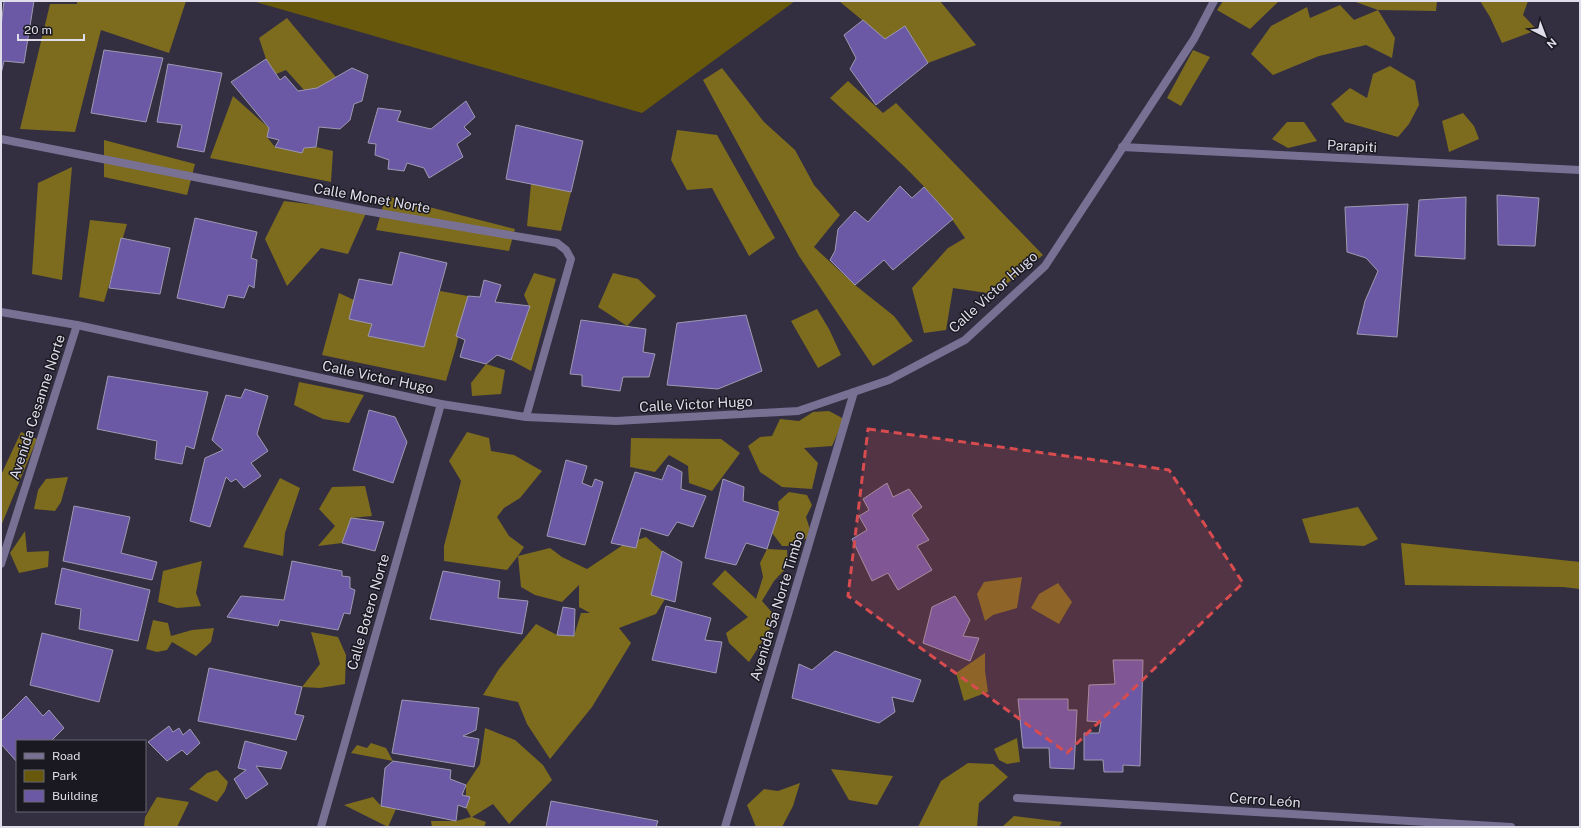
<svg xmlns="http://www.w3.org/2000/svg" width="1581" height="828" font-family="'Public Sans',sans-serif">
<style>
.green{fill:#68580b}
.forest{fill:#7d6b1e}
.building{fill:#6c59a6;stroke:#9e9ab0}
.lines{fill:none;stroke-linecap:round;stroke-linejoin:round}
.minor{stroke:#787194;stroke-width:8}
.marked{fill:#d84c4f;fill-opacity:0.2;stroke:#d84c4f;stroke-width:3;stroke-dasharray:8 5;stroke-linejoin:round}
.labels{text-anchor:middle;stroke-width:3;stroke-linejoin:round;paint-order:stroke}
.street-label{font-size:14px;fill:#dfdde9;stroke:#1a1921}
</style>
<rect width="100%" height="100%" fill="#332f41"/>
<!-- green -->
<polygon class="green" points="252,1 795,1 642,113"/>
<!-- forest -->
<g class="forest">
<polygon points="77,1 186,1 169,53 101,30 75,132 20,129 50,4 77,4"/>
<polygon points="839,1 940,1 976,45 928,63 905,26 885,39"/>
<polygon points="1223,1 1279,1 1250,29 1217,10"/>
<polygon points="1353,1 1437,1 1436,11 1378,10 1395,38 1392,58 1366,45 1319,56 1273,75 1251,54 1271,26 1307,7 1310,18 1340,5 1354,20 1378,10"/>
<polygon points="1480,1 1528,1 1523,15 1537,30 1502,43 1490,17"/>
<polygon points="287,18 336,77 317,88 304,90 286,70 276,74 266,59 259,38"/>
<polygon points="1193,50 1210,57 1181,106 1167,98"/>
<polygon points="1390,66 1415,81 1419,105 1409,124 1398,137 1345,122 1331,104 1350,88 1367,98 1373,74"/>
<polygon points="722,68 764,122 795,150 814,185 840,215 814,247 855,285 894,316 913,341 873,366 799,256 703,80"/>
<path d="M848,81l35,32 13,-10 147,152 -49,39 -41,-6 -7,42 -22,3 -12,-45 36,-40 17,-10c-34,-53 -89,-97 -135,-140z"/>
<polygon points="233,96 269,128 267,137 275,147 302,153 304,148 316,147 333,151 331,182 210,158"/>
<polygon points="1463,113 1474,126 1479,139 1449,152 1442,121"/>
<polygon points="1287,122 1304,122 1317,141 1288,148 1272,139"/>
<polygon points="677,130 717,135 775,238 749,256 712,188 687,190 671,160"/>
<polygon points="104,140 195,164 187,195 104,177"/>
<polygon points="72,167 62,280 32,274 38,183"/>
<polygon points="531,184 571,192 561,231 527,226"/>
<polygon points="386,196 515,229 509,251 376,230"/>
<polygon points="284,201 367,211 348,254 321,248 287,286 265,239"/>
<polygon points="90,220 127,224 104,302 79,297"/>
<polygon points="534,273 556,279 531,371 511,360 529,306 524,295"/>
<polygon points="613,273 638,279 656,296 627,326 598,307"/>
<polygon points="440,291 468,296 456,347 446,381 322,355 339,293 354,300 349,319 372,324 368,336 424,347"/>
<polygon points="817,309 829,329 841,355 818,368 791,321"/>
<polygon points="486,364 505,370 501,394 472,396 471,383"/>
<polygon points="299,382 364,395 349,423 323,419 294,405"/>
<polygon points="829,411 844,419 832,446 804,448 818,463 812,489 782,487 760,472 748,446 760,437 772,436 780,419 799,421 813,412"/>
<polygon points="21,432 37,439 1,526 1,475"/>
<polygon points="467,432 489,438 491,451 514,455 542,471 520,498 504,508 497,517 509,536 524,547 518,556 550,548 562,557 587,569 623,545 646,537 662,551 651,595 665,599 656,614 619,628 631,643 592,707 550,759 527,724 518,702 483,695 499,669 536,624 557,635 574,636 581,613 590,613 579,607 579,585 562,602 535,595 521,587 518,556 507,570 444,561 444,546 461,481 449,461"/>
<polygon points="631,438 721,439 740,453 712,491 689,483 688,466 669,455 655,472 630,467"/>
<polygon points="68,477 61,502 55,511 34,509 38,490 46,479"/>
<polygon points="280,478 300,488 285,533 283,556 243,547"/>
<polygon points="365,486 372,516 351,518 342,543 318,546 335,526 319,509 332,487"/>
<polygon points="789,492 807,495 812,505 806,517 812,536 789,546 782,546 772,533 779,512 778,502"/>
<polygon points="1358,507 1378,539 1364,546 1310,543 1302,519"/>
<polygon points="25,531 27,552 49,551 48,567 19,573 10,553"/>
<polygon points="1401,543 1580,562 1580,589 1563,587 1405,585"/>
<polygon points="767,549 787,550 788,566 774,581 762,601 777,618 749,662 729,643 726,633 748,617 712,584 725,570 756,599 763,577 760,563"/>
<polygon points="202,561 196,593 201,606 177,608 158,602 163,571"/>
<polygon points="1022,577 1017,608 993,615 985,621 977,594 984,582"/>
<polygon points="1058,583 1072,602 1059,624 1031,608 1039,594"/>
<polygon points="153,620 168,623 171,636 192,630 214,628 211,642 196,656 172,642 167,650 157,652 146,649"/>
<polygon points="311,632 338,637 346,655 345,684 320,688 302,687 320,664"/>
<polygon points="985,653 985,671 988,692 964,701 956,673"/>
<polygon points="485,728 515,740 543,765 552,780 509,824 493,804 472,817 486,822 484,827 432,827 431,821 456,821 471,817 466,808 466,785 480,764"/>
<polygon points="1017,738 1020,762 1007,764 999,760 994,749"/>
<polygon points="371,743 386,748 393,761 351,753 357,745 367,748"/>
<polygon points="968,763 993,764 1008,777 979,803 977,827 918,827 941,781"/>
<polygon points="831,769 893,776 877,805 849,800"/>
<polygon points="217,770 228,782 225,791 217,802 189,789 207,773"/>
<polygon points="800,783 793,806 782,827 756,827 747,805 764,789 778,791"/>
<polygon points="157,797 189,802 177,827 144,827 145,817"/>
<polygon points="373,797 381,806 396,809 388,827 344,805"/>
<polygon points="1014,816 1062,822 1059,827 1002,827"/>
</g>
<!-- building -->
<g class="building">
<polygon points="4,1 34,1 24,63 4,61 1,74 1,27"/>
<polygon points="863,20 885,39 905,26 928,63 876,105 850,69 856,58 844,35"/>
<polygon points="104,50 163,58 146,122 91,113"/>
<polygon points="266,59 280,80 285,76 298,91 317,88 352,68 368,75 362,101 354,104 350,120 340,129 319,127 316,147 304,148 302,153 275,147 279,140 267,137 269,128 231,82"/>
<polygon points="168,64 222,73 204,152 177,147 182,125 157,122"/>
<polygon points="466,101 475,117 464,127 471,134 457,144 463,157 429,178 424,168 407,163 404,171 388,169 389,160 375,155 376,144 368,143 378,108 401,111 397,121 431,129"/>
<polygon points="516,125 583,141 571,192 506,179"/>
<polygon points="900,186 912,198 924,187 953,219 893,270 884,260 855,285 830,260 835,251 838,229 855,211 868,222"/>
<polygon points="1497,195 1539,198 1535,246 1498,245"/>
<polygon points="1466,197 1465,259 1415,256 1419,200"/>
<polygon points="1408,204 1397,337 1357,334 1365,301 1378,271 1366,258 1347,252 1345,207"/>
<polygon points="195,218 257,232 251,258 257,260 254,288 249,285 244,298 228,295 224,308 177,298"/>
<polygon points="121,238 170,248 160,294 109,288"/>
<polygon points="400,252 447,263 424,347 368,336 372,324 349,319 359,279 392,285"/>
<polygon points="484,280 501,285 495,302 530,306 511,360 497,355 486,364 460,357 465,340 456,336 468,296 480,297"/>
<polygon points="746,315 762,371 718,389 667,385 677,323"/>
<polygon points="581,320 646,329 643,352 655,354 649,377 623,377 620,391 582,386 582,375 570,374"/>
<polygon points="108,376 208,392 194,449 186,446 182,464 155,459 157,441 97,429"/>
<polygon points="245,389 268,396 257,434 268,451 251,463 261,476 244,488 236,479 231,482 226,477 210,527 190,521 205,458 223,450 212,440 226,395 241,398"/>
<polygon points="369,410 395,417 407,442 393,483 353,470"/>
<polygon points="566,460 587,466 582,483 592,487 595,479 603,482 585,545 547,536"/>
<polygon points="668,465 682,472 681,489 706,496 693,527 677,522 668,536 641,528 636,548 611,543 635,472 662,480"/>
<polygon points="723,479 744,487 743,501 779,512 767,549 746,543 736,565 705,558"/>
<polygon points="887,483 893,497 909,489 922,507 912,515 929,540 917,546 932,570 898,590 888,573 872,581 852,539 867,530 859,516 869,510 863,499"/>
<polygon points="74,506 130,517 121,553 157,562 152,580 63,561"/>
<polygon points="351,518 384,522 375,551 342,543"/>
<polygon points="662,551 682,562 675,602 651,595"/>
<polygon points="292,561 342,571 342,576 350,577 350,588 355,590 350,614 344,613 338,630 280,620 278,626 227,617 241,596 284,600"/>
<polygon points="62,568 150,590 138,641 79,629 81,609 55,604"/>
<polygon points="443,571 500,581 498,598 528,601 522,634 430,619"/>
<polygon points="955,596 970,620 963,636 979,638 970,661 923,643 932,607"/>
<polygon points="666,606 711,618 705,640 722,642 716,673 652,660"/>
<polygon points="563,607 575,609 574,636 557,635"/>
<polygon points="42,633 113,650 99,702 30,685"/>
<polygon points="835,651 921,680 913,702 892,697 895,712 879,723 792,698 799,664 812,670"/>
<polygon points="1113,660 1143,660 1140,766 1123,765 1123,772 1104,772 1103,760 1084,760 1084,733 1099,733 1101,722 1087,721 1089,685 1115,684"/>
<polygon points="209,668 302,687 295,714 304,716 296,740 198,721"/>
<polygon points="26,696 43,716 49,710 64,728 51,741 17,741 17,762 1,744 1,721"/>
<polygon points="1018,699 1068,699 1068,710 1077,710 1074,769 1050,768 1049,748 1023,748"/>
<polygon points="402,700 479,708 476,730 463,736 479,739 474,767 392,753"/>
<polygon points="169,726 173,732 179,728 183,735 190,729 200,743 187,755 182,750 167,761 148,742"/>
<polygon points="245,741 287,752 281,769 256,766 268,784 246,799 234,779 246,770 238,768"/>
<polygon points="393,761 451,770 450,779 466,785 462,795 470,797 466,808 458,805 456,821 381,806 385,768"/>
<polygon points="551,801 658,821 656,827 546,827"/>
</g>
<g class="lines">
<!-- minor -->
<g class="minor">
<polyline points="1,139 367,211 557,243 566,250 571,259 526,417"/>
<polyline points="1122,147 1580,170"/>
<polyline points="1,312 77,325 441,404 526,417 616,421 798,411 889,380 965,340 1045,266 1194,39 1214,1"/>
<polyline points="1,564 77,325"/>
<polyline points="1017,798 1511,827"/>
<polyline points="321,827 441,404"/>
<polyline points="725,827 854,392"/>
</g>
</g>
<!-- marked area -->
<path class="marked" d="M868,429l301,41 74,113 -176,170 -219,-157z"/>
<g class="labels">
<!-- street labels -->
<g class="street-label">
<text transform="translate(1352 146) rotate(3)" y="5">Parapiti</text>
<text transform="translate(372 198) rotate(10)" y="5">Calle Monet Norte</text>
<text transform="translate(993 292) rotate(-42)" y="5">Calle Victor Hugo</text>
<text transform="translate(378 377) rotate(12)" y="5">Calle Victor Hugo</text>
<text transform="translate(696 404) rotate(-3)" y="5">Calle Victor Hugo</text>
<text transform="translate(37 407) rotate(-72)" y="5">Avenida Cesanne Norte</text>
<text transform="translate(777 606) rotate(-73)" y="5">Avenida 5a Norte Timbo</text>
<text transform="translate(368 612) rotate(-74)" y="5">Calle Botero Norte</text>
<text transform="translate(1265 800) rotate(4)" y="5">Cerro León</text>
</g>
</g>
<!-- border -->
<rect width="1581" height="828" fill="none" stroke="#dfdde9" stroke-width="4"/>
<!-- legend -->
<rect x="16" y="740" width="130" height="72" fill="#1a1921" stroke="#696771"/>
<rect x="24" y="753" width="20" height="6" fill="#787194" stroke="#696771"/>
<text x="52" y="760" font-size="12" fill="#dfdde9">Road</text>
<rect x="24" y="770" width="20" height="12" fill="#68580b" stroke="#696771"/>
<text x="52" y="780" font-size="12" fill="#dfdde9">Park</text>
<rect x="24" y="790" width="20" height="12" fill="#6c59a6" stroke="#696771"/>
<text x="52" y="800" font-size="12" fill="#dfdde9">Building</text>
<!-- north arrow -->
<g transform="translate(1545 36) rotate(138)" stroke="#1a1921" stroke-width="3" paint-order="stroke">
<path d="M0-3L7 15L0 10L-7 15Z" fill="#dfdde9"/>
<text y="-6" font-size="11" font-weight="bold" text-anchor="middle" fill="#dfdde9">N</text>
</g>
<!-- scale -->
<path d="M18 34v6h66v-6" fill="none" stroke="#dfdde9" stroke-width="2"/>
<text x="24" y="34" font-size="12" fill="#dfdde9" stroke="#1a1921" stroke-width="3" paint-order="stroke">20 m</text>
</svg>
